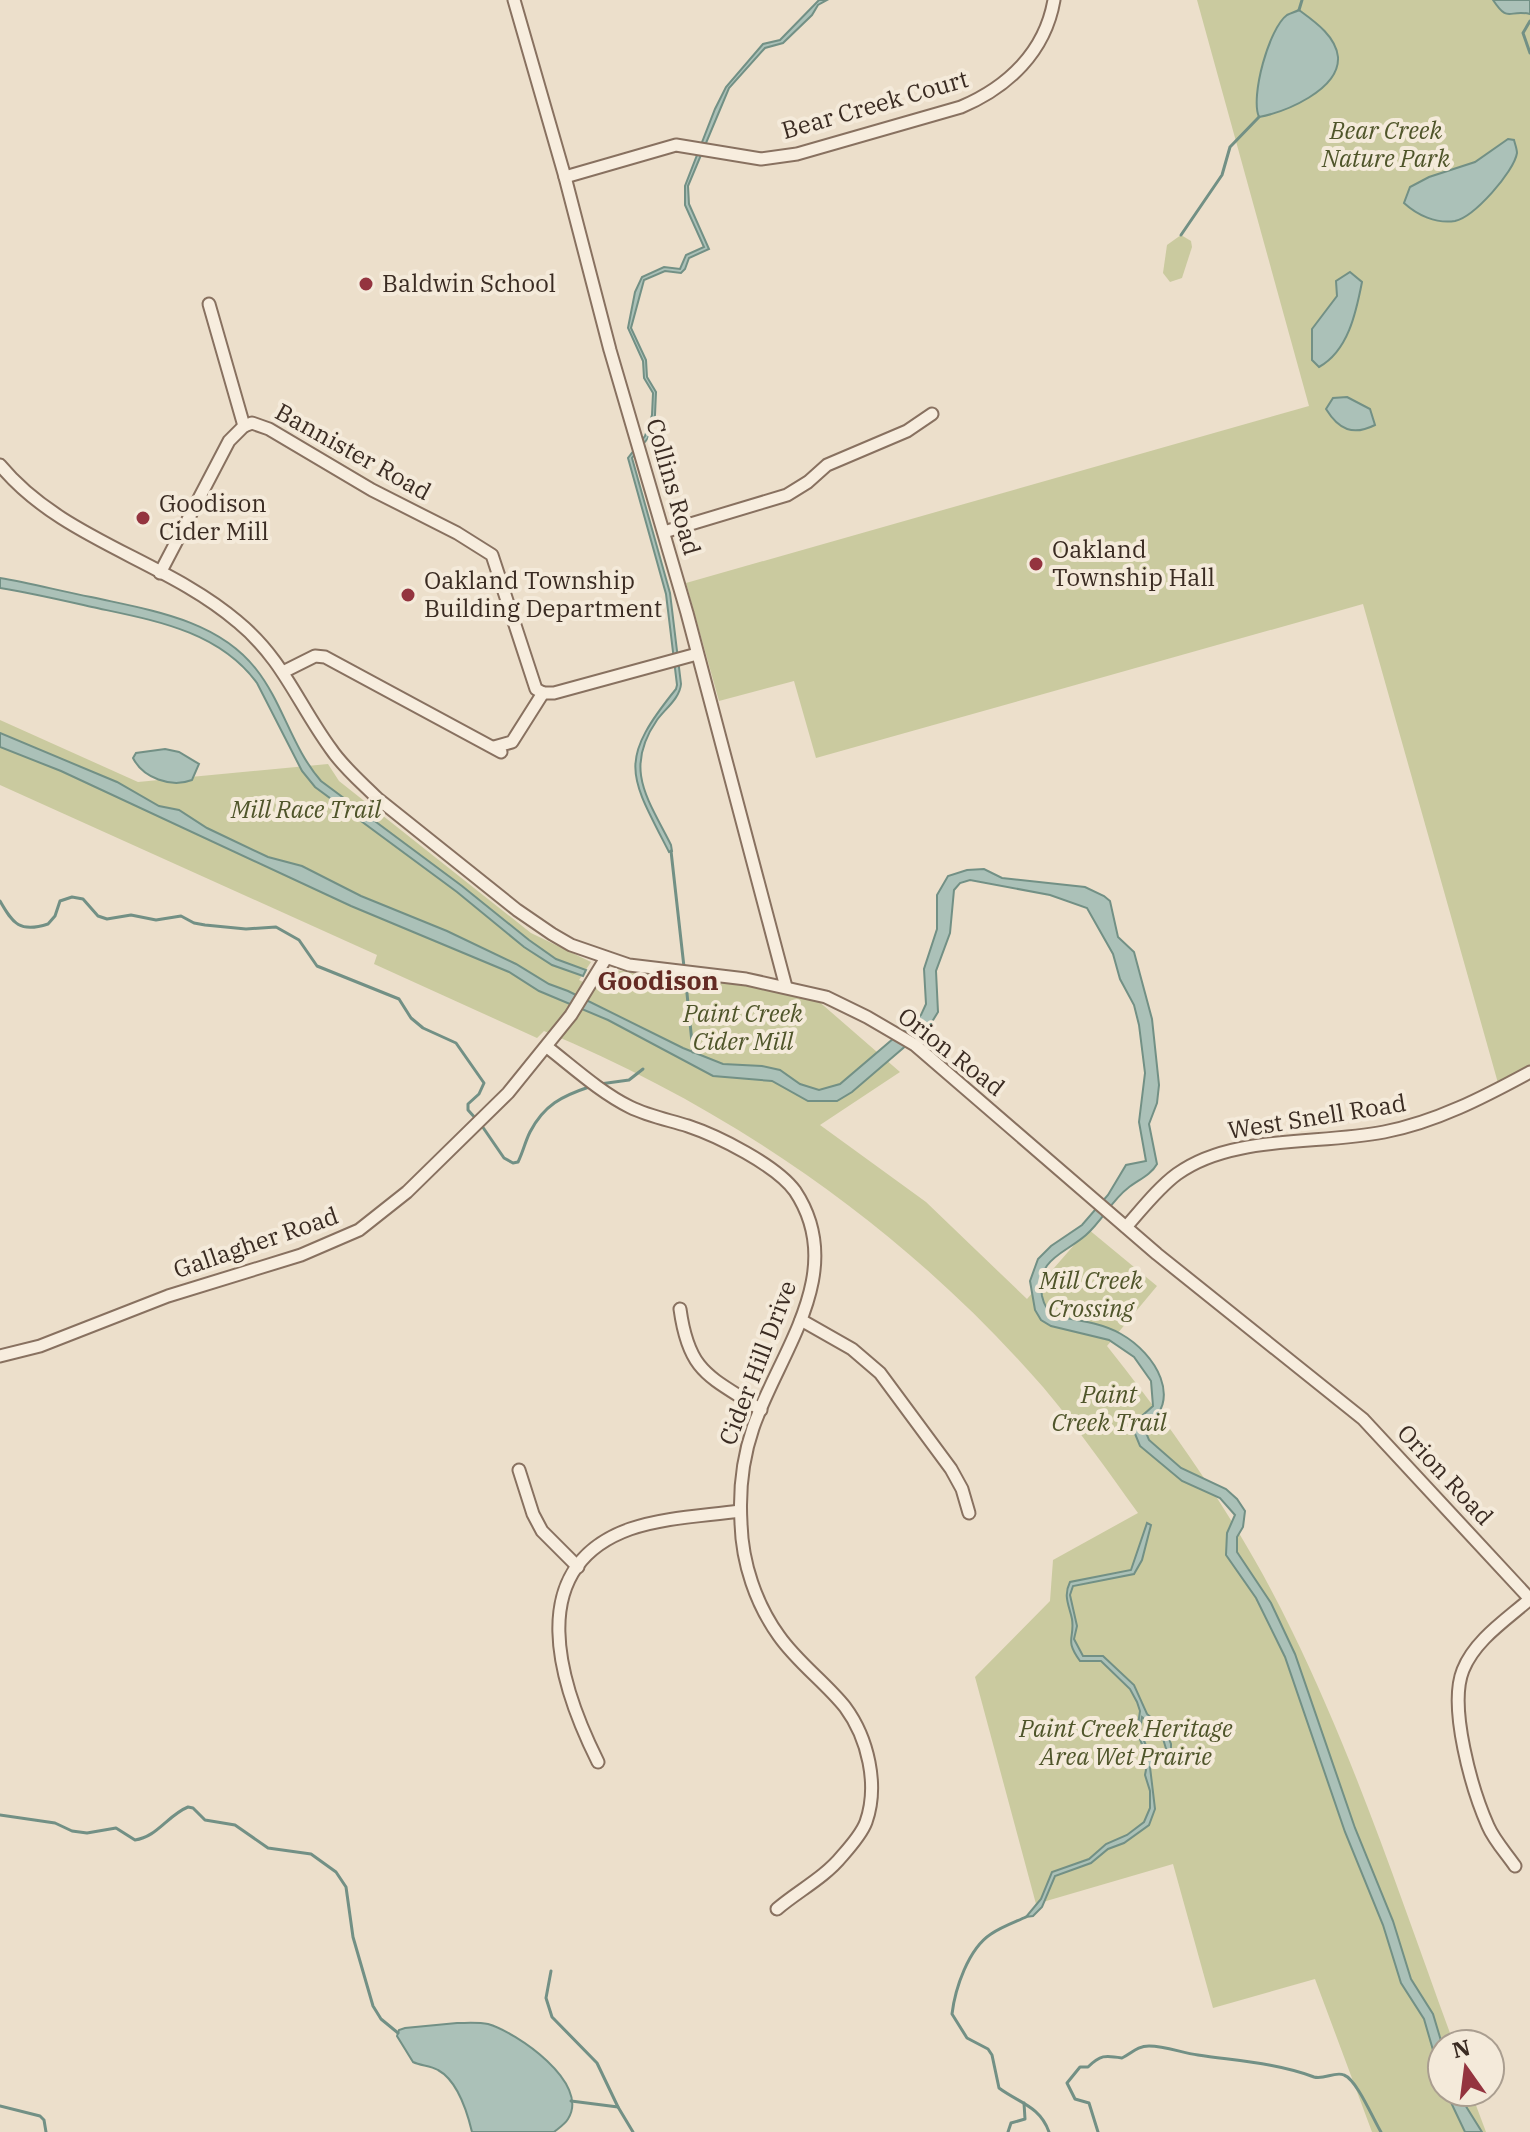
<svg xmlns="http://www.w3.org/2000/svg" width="1530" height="2132" font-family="'IBM Plex Serif',serif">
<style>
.green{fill:#caca9f}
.water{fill:#abc1b8;stroke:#729085;stroke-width:2;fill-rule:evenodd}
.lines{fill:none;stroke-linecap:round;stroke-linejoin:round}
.stream{stroke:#729085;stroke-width:3}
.minor-casing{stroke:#887160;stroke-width:15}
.minor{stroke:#f7edde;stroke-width:11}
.poi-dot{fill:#94343f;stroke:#f4eada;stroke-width:3}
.labels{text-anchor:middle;stroke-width:8;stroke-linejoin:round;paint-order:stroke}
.street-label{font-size:24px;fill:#3a2b22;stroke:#f4eada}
.park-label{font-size:24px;font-style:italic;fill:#4f552a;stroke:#f4eada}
.poi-label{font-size:24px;fill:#3a2b22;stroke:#f4eada;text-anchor:start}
.neighbourhood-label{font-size:26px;font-weight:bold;fill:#642b24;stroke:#f4eada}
</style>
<rect width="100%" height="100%" fill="#ecdfcb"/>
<!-- green -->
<g class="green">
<polygon points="1197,0 1530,0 1530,1066 1498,1083 1363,604 816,758 794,681 719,701 686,583 1309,406"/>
<polygon points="1181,235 1191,241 1192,247 1182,278 1170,282 1163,273 1167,245"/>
<path d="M0,720l138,62 190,-18 11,17 192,152 60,29 -12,18 21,10 14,-20 134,16 68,13 84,73 -80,53 106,77 101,97 61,-70 69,57 -50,60c71,89 136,183 185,285 65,133 111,274 162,413h-12v48h29l15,40h-114l-57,-153 -102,29 -40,-144 -137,40 -61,-227 75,-76 3,-41 85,-47c-31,-43 -61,-86 -95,-126 -137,-157 -307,-276 -499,-356l-7,7 -163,-74 3,-9 -377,-170z"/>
</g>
<!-- water -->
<g class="water">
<path d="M819,0h8l-9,5 -6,10 -29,28 -18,5 -36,40 -41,98 1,18 20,45 -20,9 -4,11 -4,4 -16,-2 -21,9 -13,48 15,32 1,17 9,15 -1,23 -7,23 -16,20 38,135 11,91c-1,14 -16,25 -24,36 -34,49 -9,79 14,125l1,6 -3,1c-40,-78 -52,-90 7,-163l1,-4 -11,-91 -38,-136 17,-22 7,-21 1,-22 -9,-15 -1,-17 -15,-33 7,-36 7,-15 22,-10 16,2 6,-14 18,-8 -19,-42v-19l30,-77 11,-22 37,-43 17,-4z"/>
<path d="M1493,0h37v14c-22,-5 -21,10 -37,-14z"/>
<path d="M1299,10c15,11 37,26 39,47 2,33 -53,55 -79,60 -9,-20 10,-89 28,-102 4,-2 8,-3 12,-5z"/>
<path d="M1508,139l6,1c1,4 3,9 3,13 -3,19 -43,64 -62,68 -19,3 -38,-6 -51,-18l6,-16 19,-10 46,-15z"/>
<path d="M1350,272l12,10c-6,31 -14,69 -43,85l-7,-7v-31l25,-33 -1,-15z"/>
<path d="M1347,397l23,12 5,16c-22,11 -36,5 -49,-16l7,-11z"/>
<path d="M0,578c30,5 60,13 91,19 58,13 126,22 165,72 27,34 36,79 65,112l141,105 67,54 27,19 30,11 -3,6 -31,-11 -28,-18 -67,-55 -142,-105 -13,-16 -45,-88c-39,-53 -105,-63 -165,-76 -31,-7 -61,-14 -92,-19z"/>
<path d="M0,733l117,49 42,24 20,4 28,18 61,29 34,9 59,30 86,35 69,33 33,20 19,7 115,57 40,16 39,2 18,4 20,14 19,6 21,-6 81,-69 5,-11 -2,-35 13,-40v-34l11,-19 19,-6 17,-1 18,9 83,9 19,9 6,5 8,36 16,15 18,67 7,66 -2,18 -8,21 8,40c-6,11 -19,16 -29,24 -16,12 -26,33 -42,47 -23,20 -50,23 -44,61 2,9 5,15 13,20 22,4 47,7 66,18 34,19 64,67 23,94l5,12 32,28 45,21 11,10 8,12 -2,16 -6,10v15l34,51 24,51 60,174 38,93 18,58 22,35 9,30v37l-18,-62 -23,-36 -18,-58 -38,-93 -60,-175 -29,-59 -30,-43 1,-22 8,-18 -15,-17 -38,-17 -42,-35 -7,-17 2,-7 18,-16 -2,-25 -17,-24 -25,-17 -58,-14 -10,-6 -6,-10 -5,-29 8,-22 13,-13 31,-21 26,-30 18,-30 20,-4 -7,-39 6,-49 -6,-48 -5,-20 -14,-26 -7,-25 -26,-46 -37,-13 -80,-15 -10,3 -6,7 -4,43 -14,38 2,41 -8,13 -78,67 -15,9h-29l-36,-20 -59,-5 -105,-56 -69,-29 -30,-19 -158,-66 -290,-135 -61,-24z"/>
<path d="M165,749l14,3 20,12 -7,16c-21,8 -49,-2 -59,-22l3,-5z"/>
<path d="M1147,1523l4,2 -9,35 -8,14 -61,12 -3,9 7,31 -3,13 9,17h20l31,29 13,29 18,15 6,15v14l-21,9 5,42 -6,16 -25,18 -16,6 -17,14 -36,13 -13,31 -9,9 -7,1 15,-18 11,-27 37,-13 17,-15 21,-9 17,-13 6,-14v-17l-5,-16 3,-16 -11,-27 3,-21 -3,-9 -7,-13 -29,-28h-21c-16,-22 -5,-22 -8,-42 -3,-14 -9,-23 -2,-37l61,-12zM1142,1717l19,15 6,20 -3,5 -12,3 -12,-29z"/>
<path d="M457,2023c10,0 21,-1 31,1 28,8 103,59 80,95 -3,5 -9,9 -14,13h-82c-5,-21 -14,-51 -34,-62 -8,-5 -17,-4 -25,-8l-16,-26 2,-6 6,-2z"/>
<polygon points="1446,2092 1457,2092 1482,2132 1465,2132"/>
</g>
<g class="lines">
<!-- stream -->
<g class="stream">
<polyline points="1299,10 1302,0"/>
<polyline points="1530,21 1523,33 1530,53"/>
<polyline points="1181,235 1222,175 1230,147 1259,117"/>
<polyline points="671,851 684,967"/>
<path d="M0,901c13,23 20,32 48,23l7,-8 5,-15 12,-4 11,2 15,17 9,3 24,-4 25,5 25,-4 13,7 11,2 41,4 30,-2 23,13 18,26 82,33 12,19 12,10 33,15 28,40 -5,11 -11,10v6l9,10"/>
<polyline points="685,974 693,1052"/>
<polyline points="600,1084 629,1080 643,1069"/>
<path d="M482,1126l22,32 9,5 5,-1c5,-10 7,-20 12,-30 14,-27 32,-36 59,-45"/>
<path d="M0,1815l55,8 17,8 15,2 29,-5 19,12c22,-3 33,-25 53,-33l5,1 12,12 30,5 33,23 43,6 25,18 10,15 7,50 20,69 8,13 17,14"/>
<path d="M1026,1917c-11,5 -25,10 -35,17 -23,15 -36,55 -39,80l15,24 21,11 4,6 7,33c20,15 41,18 50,44"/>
<polyline points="551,1971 546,1998 552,2017 597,2063 618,2107 633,2132"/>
<polyline points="571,2101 618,2107"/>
<polyline points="0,2106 40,2116 44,2120 46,2132"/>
<polyline points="1008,2132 1011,2123 1025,2119 1024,2103"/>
<path d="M1098,2132l-9,-29 -14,-4 -8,-16 13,-16h8c12,-12 17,-12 34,-9 9,-4 15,-12 27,-12 17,0 33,7 49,9 40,6 78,8 116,22 10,3 21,-6 30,-2 13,5 29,44 37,57"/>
</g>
<defs>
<g id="minor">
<polyline points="514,0 565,177 610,350 687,613 786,987"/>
<path d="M565,177l111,-32 85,14 36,-5 164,-47c47,-20 84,-55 93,-107"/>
<polyline points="209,304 244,426"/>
<polyline points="244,426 252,423 269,429 372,490 457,533 492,555 536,689 543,693"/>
<path d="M0,465c62,75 166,95 238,157 45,37 60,82 93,127 12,18 30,33 46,49l140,112 35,24 19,11 58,20 117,14 80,18 41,20 48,28 242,209 206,165 167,180"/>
<polyline points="664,532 787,495 808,482 827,465 907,431 932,414"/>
<polyline points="160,573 229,441 244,426"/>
<polyline points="283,672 315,656 325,657 501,752"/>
<polyline points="543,693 554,693 697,654"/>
<polyline points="494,747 512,742 543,693"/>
<path d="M547,1047c27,21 53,45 83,60 18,9 39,13 58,19 30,10 88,39 107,65 54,81 -16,161 -42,237 -11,32 -14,62 -12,95 1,40 15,81 38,113 19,27 46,46 66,71 23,31 34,78 21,115 -4,11 -16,25 -24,34 -18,22 -44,35 -65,53"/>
<path d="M1126,1227c16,-18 32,-39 51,-53 55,-40 142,-29 207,-42 52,-10 100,-35 146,-60"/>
<path d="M680,1309c9,65 30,67 81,101"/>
<polyline points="801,1320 852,1349 880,1373 951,1469 962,1489 969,1513"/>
<polyline points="0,1356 40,1346 168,1296 301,1255 359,1230 407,1192 508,1093 571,1015 606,958"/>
<polyline points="519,1470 533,1514 542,1531 578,1567"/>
<path d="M598,1762c-38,-76 -77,-194 32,-233 35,-12 74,-13 110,-18"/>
<path d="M1515,1866c-9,-13 -21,-26 -27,-40 -16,-36 -40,-119 -25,-156 12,-30 43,-50 67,-71"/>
</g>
</defs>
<!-- minor casing -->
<use href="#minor" class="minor-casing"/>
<!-- minor -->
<use href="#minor" class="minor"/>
</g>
<!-- markers -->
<g class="poi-dot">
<circle cx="366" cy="284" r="8"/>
<circle cx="143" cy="518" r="8"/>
<circle cx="1036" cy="564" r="8"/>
<circle cx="408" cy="595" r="8"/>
</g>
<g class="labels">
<!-- street labels -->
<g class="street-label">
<text transform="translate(875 105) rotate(-16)" y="8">Bear Creek Court</text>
<text transform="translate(353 452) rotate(29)" y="8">Bannister Road</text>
<text transform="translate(673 487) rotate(74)" y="8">Collins Road</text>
<text transform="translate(951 1052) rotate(38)" y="8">Orion Road</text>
<text transform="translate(1317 1117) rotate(-9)" y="8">West Snell Road</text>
<text transform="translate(256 1243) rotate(-19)" y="8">Gallagher Road</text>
<text transform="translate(758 1363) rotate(-69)" y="8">Cider Hill Drive</text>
<text transform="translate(1445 1475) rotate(47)" y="8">Orion Road</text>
</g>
<!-- park labels -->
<g class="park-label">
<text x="1386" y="139">Bear Creek<tspan x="1386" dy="28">Nature Park</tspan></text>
<text x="306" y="818">Mill Race Trail</text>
<text x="743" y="1022">Paint Creek<tspan x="743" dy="28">Cider Mill</tspan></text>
<text x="1091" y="1289">Mill Creek<tspan x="1091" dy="28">Crossing</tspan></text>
<text x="1109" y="1403">Paint<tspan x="1109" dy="28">Creek Trail</tspan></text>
<text x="1126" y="1737">Paint Creek Heritage<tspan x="1126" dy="28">Area Wet Prairie</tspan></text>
</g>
<!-- poi labels -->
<g class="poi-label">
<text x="382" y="292">Baldwin School</text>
<text x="159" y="512">Goodison<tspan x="159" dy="28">Cider Mill</tspan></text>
<text x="1052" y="558">Oakland<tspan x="1052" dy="28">Township Hall</tspan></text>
<text x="424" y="589">Oakland Township<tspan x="424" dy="28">Building Department</tspan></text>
</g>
<!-- neighbourhood labels -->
<g class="neighbourhood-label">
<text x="658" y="990">Goodison</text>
</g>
</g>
<!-- north arrow -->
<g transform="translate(1466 2068) rotate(346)"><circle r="38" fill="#f4eada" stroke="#aa9e90" stroke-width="2"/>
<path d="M0-6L14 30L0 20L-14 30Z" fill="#94343f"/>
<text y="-12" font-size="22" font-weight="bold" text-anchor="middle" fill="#3a2b22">N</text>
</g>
</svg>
